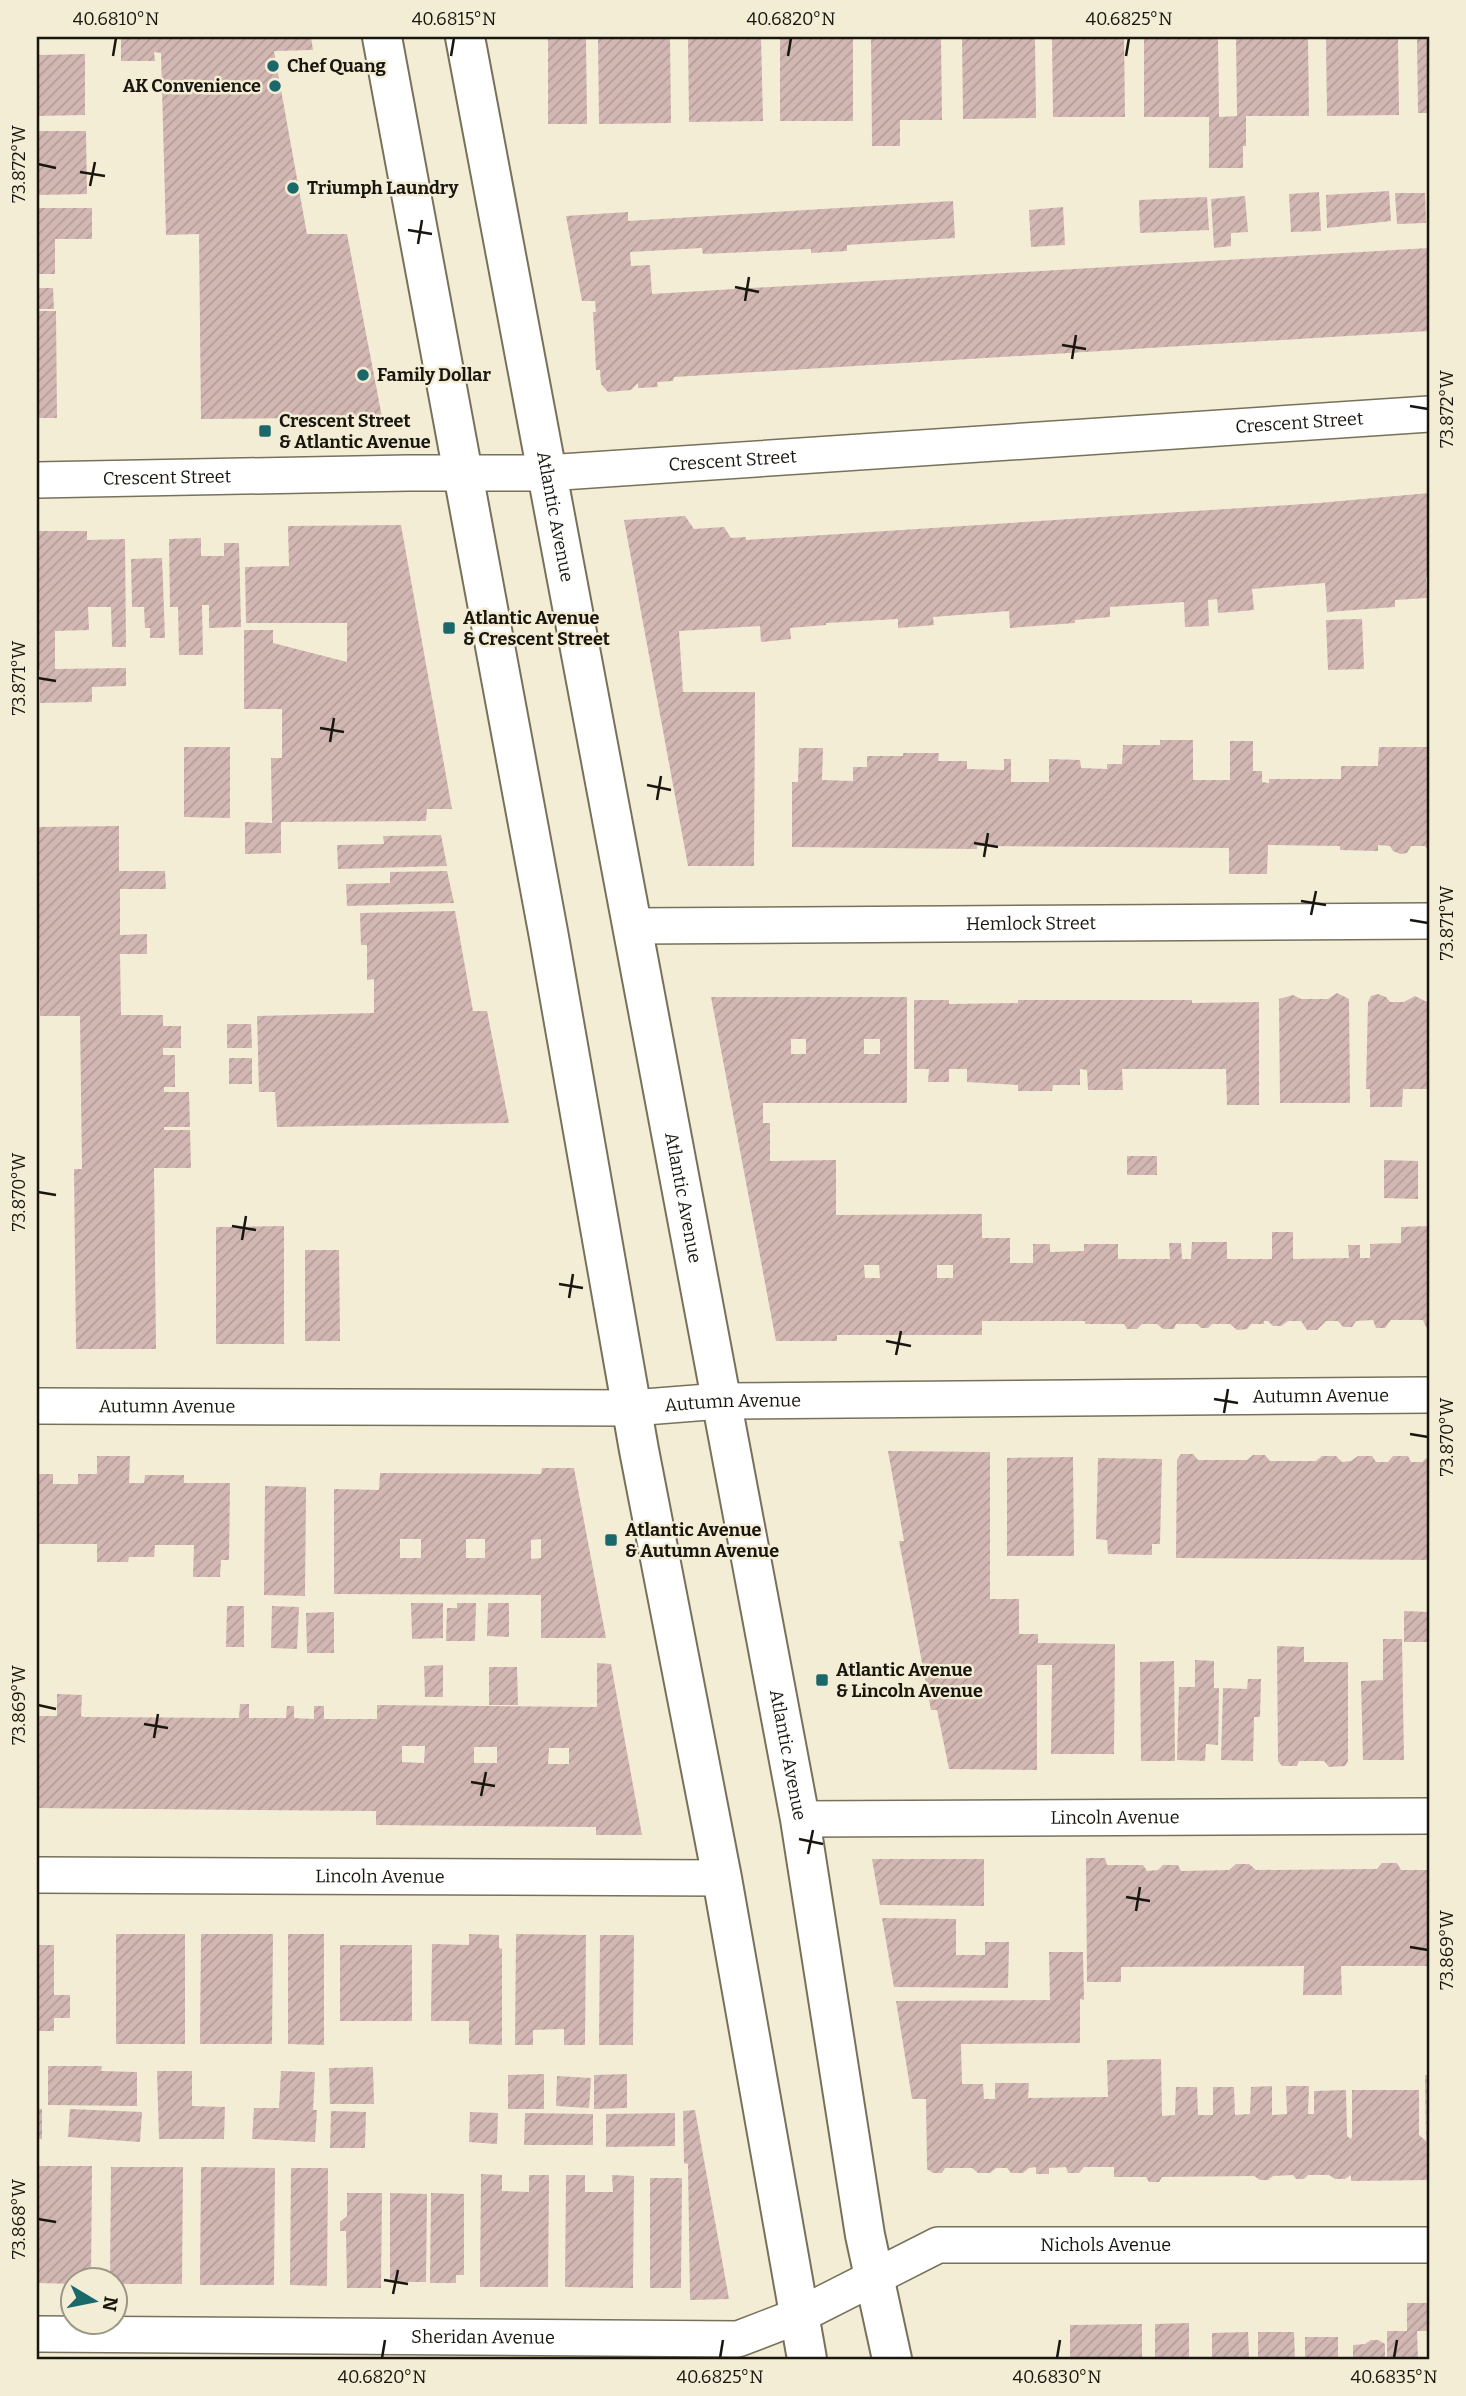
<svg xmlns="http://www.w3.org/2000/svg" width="1466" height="2396" font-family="Bitter,serif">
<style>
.building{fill:url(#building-hatch);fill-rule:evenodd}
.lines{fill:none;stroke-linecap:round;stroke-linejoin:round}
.street-casing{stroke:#77715c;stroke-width:38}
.primary-casing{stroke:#77715c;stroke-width:42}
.street{stroke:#fff;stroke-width:35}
.primary{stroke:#fff;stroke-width:38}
.ticks{fill:none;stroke:#18160e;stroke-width:2.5}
.poi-dot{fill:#1a686a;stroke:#f4edd6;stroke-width:2.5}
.labels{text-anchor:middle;stroke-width:5;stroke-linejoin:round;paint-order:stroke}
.poi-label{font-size:18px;font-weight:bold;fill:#18160e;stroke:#f4edd6;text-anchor:start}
.street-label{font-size:18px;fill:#18160e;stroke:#f4edd6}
.neatline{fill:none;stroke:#18160e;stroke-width:2.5}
.ticks-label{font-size:18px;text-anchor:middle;fill:#18160e}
</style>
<defs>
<pattern id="building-hatch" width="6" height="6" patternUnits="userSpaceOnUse" patternTransform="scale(1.75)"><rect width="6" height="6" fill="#d2b7b3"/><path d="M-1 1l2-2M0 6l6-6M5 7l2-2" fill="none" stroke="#b49d99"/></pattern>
</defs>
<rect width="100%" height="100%" fill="#f4edd6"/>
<!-- building -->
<g class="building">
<polygon points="121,37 311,37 313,50 274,51 307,234 347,234 382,417 201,419 199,234 166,235 161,53 154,52 155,61 121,61"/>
<polygon points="548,37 586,37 587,124 548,124"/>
<polygon points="598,37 670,37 671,123 599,124"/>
<polygon points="688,37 761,37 763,121 689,122"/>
<rect x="780" y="37" width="73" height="84"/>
<polygon points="871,37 941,37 942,120 900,120 900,146 872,146"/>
<polygon points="962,37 1035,37 1036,118 963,119"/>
<polygon points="1052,37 1124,37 1125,117 1053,117"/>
<polygon points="1144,37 1218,37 1219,117 1237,116 1236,37 1308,37 1309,116 1246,116 1246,146 1243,146 1243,168 1209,168 1209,117 1144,117"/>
<polygon points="1326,37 1398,37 1399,115 1327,116"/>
<polygon points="1417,37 1429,37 1429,113 1418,113"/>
<polygon points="85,54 85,115 37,116 37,55"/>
<polygon points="37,131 86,131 87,194 37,195"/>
<polygon points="1389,191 1391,221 1327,228 1326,195"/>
<polygon points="1319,192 1321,231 1291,232 1289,194"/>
<polygon points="1395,193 1425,193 1426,223 1397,224"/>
<polygon points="1245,196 1248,232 1231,233 1231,246 1214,248 1211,199"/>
<polygon points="1207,197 1209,230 1140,233 1139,200"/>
<polygon points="953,201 955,238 847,245 847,251 811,253 811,249 703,254 702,248 630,252 631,266 650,265 652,294 1429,248 1429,331 674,377 673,381 657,382 658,387 638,388 638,383 631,390 608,392 601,384 600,370 596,370 593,312 596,312 595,301 582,301 566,216 628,212 628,221"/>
<polygon points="1063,207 1065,245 1031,247 1029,210"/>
<polygon points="37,208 92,208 92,239 55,239 55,274 37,274"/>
<polygon points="37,288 53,288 54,309 37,309"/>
<polygon points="37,311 56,311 57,418 37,418"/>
<polygon points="1429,493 1429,577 1426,578 1427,598 1395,600 1395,607 1327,612 1325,583 1252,589 1254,610 1218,613 1217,599 1208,600 1209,626 1185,627 1184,602 1110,607 1110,617 1075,620 1075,623 1010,628 1009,611 933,617 934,625 898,628 898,619 826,623 826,625 790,628 791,639 761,642 760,626 679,631 683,692 755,692 754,866 688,866 624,520 685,516 694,529 724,527 731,538 746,537 746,540 1319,503"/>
<polygon points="401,525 452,809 427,809 426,821 281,822 281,853 245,854 245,822 272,823 271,758 282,758 282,709 244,709 244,630 273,630 273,643 347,662 347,623 246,623 245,567 289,566 288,526"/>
<polygon points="37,531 87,531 87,540 125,539 126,647 112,647 111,607 88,607 89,630 55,631 55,669 126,668 126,686 92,687 92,702 40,703 40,670 37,670"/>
<polygon points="201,538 201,556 224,556 224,543 239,543 241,627 209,628 209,605 202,605 203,655 179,655 178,607 170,607 169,539"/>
<polygon points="162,558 165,638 150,638 150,628 145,628 144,607 132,607 131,559"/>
<polygon points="1362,619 1364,669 1328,670 1326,620"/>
<polygon points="1160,740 1193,740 1193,780 1230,780 1230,741 1253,741 1253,771 1262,771 1262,782 1269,783 1269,779 1341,779 1341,766 1378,766 1379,747 1429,747 1429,852 1425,846 1411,846 1407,853 1400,854 1393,851 1390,846 1378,845 1378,851 1340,850 1340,846 1268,845 1267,874 1229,874 1229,848 977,846 977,849 792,847 792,782 798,782 799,748 823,748 822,780 853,781 853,767 867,767 867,756 903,756 903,753 939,753 938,761 967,761 967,769 1004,770 1004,759 1011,759 1011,782 1049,782 1049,759 1080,760 1081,768 1107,769 1107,764 1122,764 1123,745 1160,745"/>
<polygon points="184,747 230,747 230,818 184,817"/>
<polygon points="119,826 119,871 165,871 166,889 120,889 120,935 147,934 147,954 120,954 121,1015 163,1015 163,1026 181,1026 181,1048 163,1048 163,1055 175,1055 175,1087 164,1087 164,1092 189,1092 190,1127 164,1127 164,1130 190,1130 191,1168 154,1168 156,1349 76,1349 74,1169 82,1169 80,1016 40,1016 38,827"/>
<polygon points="441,835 447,866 338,869 337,845 384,844 383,836"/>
<polygon points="447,871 454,903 347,906 346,884 390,883 390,872"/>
<polygon points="455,911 473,1011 487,1011 509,1123 277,1127 275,1092 259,1092 257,1016 374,1013 374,979 367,980 367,945 361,945 360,913"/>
<polygon points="1337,993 1349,999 1350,1103 1280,1103 1279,999 1293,995 1301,999 1328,999"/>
<polygon points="1378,994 1386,997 1390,1002 1404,1002 1415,996 1429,1003 1429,1089 1403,1089 1402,1107 1370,1107 1370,1089 1366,1089 1368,1002 1371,996"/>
<path d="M711,997h196v106h-144v20h7v38l66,-1v55l146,-1v24h28v25h23v-19h17v8l34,-1v-7h34v15h52l-1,-16h12l1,16h9l1,-17h35v17h45v-27h21v27l56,-1 -1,-13h12v13h10v-14l31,-1v-16l28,-1v103h-2l-4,-9h-32l-6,8h-9l-3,-8 -17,1 -4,6h-9l-5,-6h-12l-9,9h-10l-6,-9h-13l-7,5h-8l-5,-5h-4v3h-13l-4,5 -10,1 -7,-6h-18l-4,4h-7l-4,-4h-21l-2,5h-11l-6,-5h-15l-5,5h-10l-3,-5h-39v-3h-103v14h-145v6h-61zM791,1039h15v15h-15zM864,1039h16v15h-16zM864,1265h15l1,13h-15zM937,1265h16v13h-16z"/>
<polygon points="914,1000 949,1000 949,1004 1018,1003 1018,1000 1192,1000 1192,1003 1259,1002 1259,1105 1227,1105 1226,1069 1122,1069 1123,1090 1088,1090 1087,1070 1080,1069 1080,1085 1053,1085 1052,1091 1018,1091 1018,1085 967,1082 967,1069 949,1069 949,1082 928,1082 929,1069 914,1069"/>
<polygon points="227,1024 251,1024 252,1048 227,1048"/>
<rect x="229" y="1058" width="23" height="26"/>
<rect x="1127" y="1156" width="30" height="19"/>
<polygon points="1384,1160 1418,1161 1418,1199 1384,1198"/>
<polygon points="284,1226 284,1344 216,1344 216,1227"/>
<polygon points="305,1250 339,1250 340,1341 305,1341"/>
<polygon points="888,1451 990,1452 990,1599 1019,1599 1019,1634 1038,1634 1038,1643 1115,1644 1114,1754 1051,1754 1052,1665 1037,1665 1037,1770 949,1769 937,1710 931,1710 899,1541 904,1541"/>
<polygon points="1181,1454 1193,1454 1198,1460 1247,1460 1253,1455 1265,1455 1270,1461 1316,1461 1322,1456 1336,1456 1342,1462 1351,1461 1358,1456 1372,1456 1376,1462 1388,1462 1393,1456 1408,1456 1411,1462 1422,1462 1429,1456 1429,1560 1176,1558 1177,1460"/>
<polygon points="97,1456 130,1456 129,1483 144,1483 145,1475 184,1475 184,1483 230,1483 229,1560 221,1560 220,1577 193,1577 194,1545 155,1545 154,1557 129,1557 128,1562 97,1562 97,1544 37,1544 37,1474 53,1474 53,1484 78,1484 78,1474 97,1474"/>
<polygon points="1073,1457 1074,1556 1007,1556 1007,1458"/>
<polygon points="1098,1458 1162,1459 1160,1544 1152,1544 1152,1555 1108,1554 1107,1540 1096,1539"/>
<path d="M542,1468h32l32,170h-65v-43l-207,-1v-105l45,1 1,-17 161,1zM400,1539h21v19h-21zM466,1539h19v19h-19zM541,1539v19l-10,1v-19z"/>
<polygon points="265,1486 306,1487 305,1596 264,1595"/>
<polygon points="411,1603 443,1603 443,1638 412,1639"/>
<polygon points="457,1603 476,1603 475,1641 446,1641 447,1608 457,1608"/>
<polygon points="488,1603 509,1603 509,1637 487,1636"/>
<polygon points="227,1606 244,1606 244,1647 226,1647"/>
<polygon points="272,1606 299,1607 297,1649 271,1648"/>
<polygon points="1404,1611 1429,1612 1429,1642 1404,1642"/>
<polygon points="334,1612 334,1653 307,1653 306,1613"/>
<polygon points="1383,1639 1402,1639 1404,1760 1363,1760 1361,1681 1383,1680"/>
<polygon points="1277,1646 1304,1647 1304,1662 1348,1662 1348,1761 1345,1766 1329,1767 1324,1761 1299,1761 1297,1766 1282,1766 1278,1761"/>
<polygon points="1195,1660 1214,1661 1214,1688 1219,1688 1218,1745 1206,1744 1205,1761 1177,1760 1179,1687 1195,1687"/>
<polygon points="1174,1661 1175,1761 1141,1761 1140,1662"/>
<path d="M597,1663l14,1 31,171h-46v-8l-220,-2v-14l-339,-3v-92h20v-22l25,1 -1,21 3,1 155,1 1,-14h9v14h37l1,-12h7v12l20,1v-13h10v13h53v-14l220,2zM402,1746h23l-1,17 -22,-1zM474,1747h23v16h-23zM549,1748h20v16h-21z"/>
<polygon points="443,1665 443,1697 425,1697 424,1666"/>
<polygon points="489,1667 517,1667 518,1705 489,1705"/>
<polygon points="1248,1679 1261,1679 1260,1717 1254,1717 1253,1761 1221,1760 1223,1688 1247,1689"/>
<polygon points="1086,1858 1105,1858 1107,1865 1143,1865 1147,1871 1158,1870 1163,1865 1178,1865 1181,1871 1229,1870 1236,1864 1249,1864 1256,1870 1377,1869 1382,1863 1397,1863 1401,1870 1429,1870 1429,1966 1341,1966 1342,1995 1303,1995 1304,1966 1121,1967 1121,1982 1087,1982"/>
<polygon points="872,1859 984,1859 984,1906 880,1905"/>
<polygon points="882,1918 956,1919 956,1955 985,1955 985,1942 1009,1942 1008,1988 894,1987"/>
<rect x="116" y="1934" width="69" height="110"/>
<polygon points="201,1934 273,1934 272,2044 200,2044"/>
<polygon points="288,1934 324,1934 324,2045 288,2044"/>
<polygon points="469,1934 499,1935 499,1948 502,1949 502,2045 469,2044 469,2021 431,2021 432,1944 469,1945"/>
<polygon points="516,1934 586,1935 585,2045 564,2045 564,2029 533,2030 533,2045 515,2045"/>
<polygon points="600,1935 634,1935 633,2045 599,2045"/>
<polygon points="37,1945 54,1945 54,1995 70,1995 70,2018 54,2018 54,2031 37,2031"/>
<rect x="340" y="1945" width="72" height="76"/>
<polygon points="1049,1952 1083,1952 1084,2000 1080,1999 1080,2043 961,2044 962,2084 983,2084 984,2099 995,2099 995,2083 1029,2083 1028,2098 1108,2097 1107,2060 1161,2059 1162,2116 1175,2115 1176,2087 1197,2087 1198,2115 1213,2115 1213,2087 1234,2087 1235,2115 1250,2114 1251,2087 1272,2086 1272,2115 1287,2114 1286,2086 1309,2086 1308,2114 1314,2114 1314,2091 1346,2090 1347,2136 1351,2139 1352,2136 1352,2090 1419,2090 1419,2135 1426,2141 1425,2075 1429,2075 1429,2180 1351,2181 1351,2175 1345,2179 1335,2179 1329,2175 1308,2175 1304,2179 1296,2179 1293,2175 1273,2176 1268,2180 1260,2180 1254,2176 1162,2177 1159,2182 1149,2182 1146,2177 1114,2177 1114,2167 1084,2167 1079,2173 1068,2173 1066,2167 1049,2168 1049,2174 1036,2174 1036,2167 1029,2168 1023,2173 1011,2173 1007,2168 996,2168 990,2173 978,2173 972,2168 945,2168 942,2173 933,2173 927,2169 926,2099 912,2099 896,2001 1050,2000"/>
<polygon points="48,2066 102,2066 101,2071 137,2072 137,2106 48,2105"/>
<polygon points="373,2067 374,2104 330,2104 329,2068"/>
<polygon points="157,2071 192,2071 192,2106 225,2107 224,2139 159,2139"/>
<polygon points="281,2071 315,2072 313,2110 317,2110 315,2142 252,2139 254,2108 279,2108"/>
<polygon points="544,2074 544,2109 508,2109 508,2075"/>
<polygon points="627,2074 627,2108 594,2109 594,2075"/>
<polygon points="557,2076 591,2078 589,2108 556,2106"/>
<rect x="37" y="2109" width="5" height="30"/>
<polygon points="70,2109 142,2112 140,2142 68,2137"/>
<polygon points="695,2110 729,2299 690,2300 688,2164 684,2163 683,2111"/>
<polygon points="331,2111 366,2112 365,2148 330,2148"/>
<polygon points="470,2112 498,2113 497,2144 469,2142"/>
<polygon points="525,2113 593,2114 593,2145 524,2145"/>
<polygon points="675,2113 675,2146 606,2147 606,2114"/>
<polygon points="37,2166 92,2166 91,2280 74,2280 74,2284 37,2283"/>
<polygon points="111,2167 183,2167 182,2284 116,2284 116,2280 110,2280"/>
<polygon points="201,2167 275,2168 274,2285 200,2285"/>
<polygon points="291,2168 328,2168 327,2286 290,2285"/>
<polygon points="481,2174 502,2175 502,2191 529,2192 529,2175 549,2175 548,2287 480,2287"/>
<polygon points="566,2175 585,2175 585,2192 613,2192 612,2175 634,2176 633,2288 565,2287"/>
<polygon points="650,2178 682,2178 681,2288 650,2288"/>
<polygon points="347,2193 382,2193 381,2288 347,2288 346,2231 340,2231 340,2222 347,2216"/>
<polygon points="390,2193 427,2194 426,2282 390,2282"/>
<polygon points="431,2193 464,2194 464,2275 456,2275 456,2283 430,2283"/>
<polygon points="1407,2303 1429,2303 1429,2331 1417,2331 1418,2359 1387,2359 1387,2331 1407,2331"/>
<polygon points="1189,2323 1189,2359 1155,2359 1155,2324"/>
<polygon points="1142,2324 1142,2359 1070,2359 1070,2325"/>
<polygon points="1248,2332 1249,2359 1212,2359 1212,2333"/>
<polygon points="1258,2332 1294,2332 1295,2359 1258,2359"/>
<rect x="1305" y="2337" width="33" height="22"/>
<polygon points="1371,2340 1378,2340 1385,2344 1385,2359 1353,2359 1353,2345 1365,2344"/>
</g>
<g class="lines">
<defs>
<g id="street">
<path id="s1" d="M37,480l371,-7h138l883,-59"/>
<path id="s2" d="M632,926l797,-5"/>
<path id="s3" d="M37,1406l595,2 89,-7 708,-6"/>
<path id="s4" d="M800,1819l629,-3"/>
<path id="s5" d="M37,1875l685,3"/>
<path id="s6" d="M37,2334l701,5 60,-23 140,-71h491"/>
</g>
<g id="primary">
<polyline points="382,37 549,937 639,1450 722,1878 807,2359"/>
<path id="s7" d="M465,37l335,1782 65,416 27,124"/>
</g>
</defs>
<!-- street casing -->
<use href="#street" class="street-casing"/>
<!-- primary casing -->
<use href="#primary" class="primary-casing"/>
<!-- street -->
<use href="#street" class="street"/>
<!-- primary -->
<use href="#primary" class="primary"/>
</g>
<!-- ticks -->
<path class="ticks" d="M113,56l3,-18M451,56l3,-18M788,56l3,-18M1126,56l3,-18M38,164l18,4M80,172l25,4M90,186l5,-24M408,230l24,4M418,244l4,-24M735,287l24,5M745,301l4,-24M1062,345l24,4M1072,359l4,-24M1410,406l18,3M38,678l18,3M320,728l24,4M330,742l4,-24M647,785l24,5M657,800l4,-24M974,843l24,4M984,857l4,-24M1301,901l25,4M1311,915l5,-24M1410,920l18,3M38,1192l18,3M232,1226l24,4M242,1240l4,-24M559,1284l24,4M569,1298l4,-24M886,1341l25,5M896,1355l5,-24M1214,1399l24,4M1224,1413l4,-24M1410,1434l18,3M38,1705l18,4M144,1724l24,4M154,1738l4,-24M471,1782l24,4M481,1796l5,-24M799,1839l24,5M808,1854l5,-24M1126,1897l24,4M1136,1911l4,-24M1410,1947l18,3M38,2219l18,3M384,2280l24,4M393,2294l5,-24M382,2358l3,-18M720,2358l3,-18M1057,2358l3,-18M1394,2358l3,-18"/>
<!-- markers -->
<g class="poi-dot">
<circle cx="273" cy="66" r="7"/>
<circle cx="275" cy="86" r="7"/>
<circle cx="293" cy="188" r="7"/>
<circle cx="363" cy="375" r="7"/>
<rect x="258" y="424" width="14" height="14" rx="3.5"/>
<rect x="442" y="621" width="14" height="14" rx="3.5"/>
<rect x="604" y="1533" width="14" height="14" rx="3.5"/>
<rect x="815" y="1673" width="14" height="14" rx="3.5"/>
</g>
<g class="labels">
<!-- poi labels -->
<g class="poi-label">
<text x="287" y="72">Chef Quang</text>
<text x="261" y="92" text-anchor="end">AK Convenience</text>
<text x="307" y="194">Triumph Laundry</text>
<text x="377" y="381">Family Dollar</text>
<text x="279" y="427">Crescent Street<tspan x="279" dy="21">&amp; Atlantic Avenue</tspan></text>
<text x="463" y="624">Atlantic Avenue<tspan x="463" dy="21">&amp; Crescent Street</tspan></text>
<text x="625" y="1536">Atlantic Avenue<tspan x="625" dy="21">&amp; Autumn Avenue</tspan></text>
<text x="836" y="1676">Atlantic Avenue<tspan x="836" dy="21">&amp; Lincoln Avenue</tspan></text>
</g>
<!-- street labels -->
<g class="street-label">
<text dy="6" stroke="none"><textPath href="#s1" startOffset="1264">Crescent Street</textPath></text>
<text dy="6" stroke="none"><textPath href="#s1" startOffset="696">Crescent Street</textPath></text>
<text dy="6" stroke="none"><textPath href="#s1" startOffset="130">Crescent Street</textPath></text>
<text dy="6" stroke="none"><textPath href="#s7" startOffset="488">Atlantic Avenue</textPath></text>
<text dy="6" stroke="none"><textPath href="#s2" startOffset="399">Hemlock Street</textPath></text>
<text dy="6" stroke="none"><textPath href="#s7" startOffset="1181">Atlantic Avenue</textPath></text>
<text dy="6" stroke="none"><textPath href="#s3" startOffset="1284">Autumn Avenue</textPath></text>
<text dy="6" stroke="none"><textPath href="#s3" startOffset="696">Autumn Avenue</textPath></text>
<text dy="6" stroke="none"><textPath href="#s3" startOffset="130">Autumn Avenue</textPath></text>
<text dy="6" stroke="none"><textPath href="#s7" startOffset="1748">Atlantic Avenue</textPath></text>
<text dy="6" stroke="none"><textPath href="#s4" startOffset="315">Lincoln Avenue</textPath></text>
<text dy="6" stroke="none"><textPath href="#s5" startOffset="343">Lincoln Avenue</textPath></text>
<text dy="6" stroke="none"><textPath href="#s6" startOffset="1090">Nichols Avenue</textPath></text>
<text dy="6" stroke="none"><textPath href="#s6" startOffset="446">Sheridan Avenue</textPath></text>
</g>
</g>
<!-- border -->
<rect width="1466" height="2396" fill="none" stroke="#f4edd6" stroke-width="77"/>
<!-- north arrow -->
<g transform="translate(94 2301) rotate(100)"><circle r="33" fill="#f4edd6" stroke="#9c9786" stroke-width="2"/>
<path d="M0-5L12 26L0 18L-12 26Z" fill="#1a686a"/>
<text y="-10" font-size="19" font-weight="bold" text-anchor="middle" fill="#18160e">N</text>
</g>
<rect x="38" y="38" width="1390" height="2320" class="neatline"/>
<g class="ticks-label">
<text x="116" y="25">40.6810°N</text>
<text x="454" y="25">40.6815°N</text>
<text x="791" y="25">40.6820°N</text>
<text x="1129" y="25">40.6825°N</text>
<text transform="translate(19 164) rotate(-90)" y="6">73.872°W</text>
<text transform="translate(1447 409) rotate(-90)" y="6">73.872°W</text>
<text transform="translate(19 678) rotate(-90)" y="6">73.871°W</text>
<text transform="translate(1447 923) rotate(-90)" y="6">73.871°W</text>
<text transform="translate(19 1192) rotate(-90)" y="6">73.870°W</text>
<text transform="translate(1447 1437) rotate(-90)" y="6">73.870°W</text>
<text transform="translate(19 1705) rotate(-90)" y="6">73.869°W</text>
<text transform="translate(1447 1950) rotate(-90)" y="6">73.869°W</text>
<text transform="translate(19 2219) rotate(-90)" y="6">73.868°W</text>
<text x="382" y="2383">40.6820°N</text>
<text x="720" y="2383">40.6825°N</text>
<text x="1057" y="2383">40.6830°N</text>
<text x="1394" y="2383">40.6835°N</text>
</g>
</svg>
